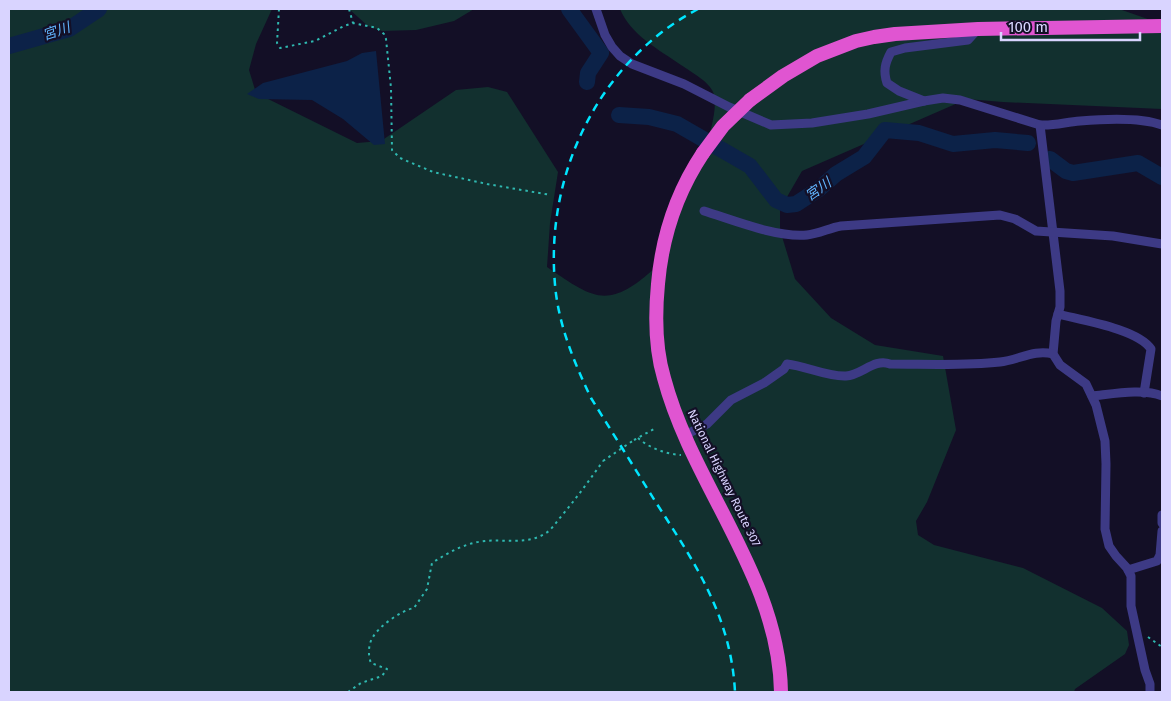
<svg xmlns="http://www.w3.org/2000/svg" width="1171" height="701" font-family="'Fira Sans','Noto Sans JP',sans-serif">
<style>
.green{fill:#12302f}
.water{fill:#0c2248}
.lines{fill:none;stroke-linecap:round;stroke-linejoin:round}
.river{stroke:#0c2248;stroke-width:16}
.path{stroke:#2fb8b0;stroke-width:2;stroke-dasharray:2.5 4;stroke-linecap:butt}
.minor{stroke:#3d3a85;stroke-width:9}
.trunk{stroke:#e055d1;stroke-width:14}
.rail{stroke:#00e5ff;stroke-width:2.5;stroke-dasharray:8 6;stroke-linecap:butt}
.path-bridge{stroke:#2fb8b0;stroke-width:2;stroke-dasharray:2.5 4;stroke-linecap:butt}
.trunk-bridge{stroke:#e055d1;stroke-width:14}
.labels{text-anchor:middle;stroke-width:4.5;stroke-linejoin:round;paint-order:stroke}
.street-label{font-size:12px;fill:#d9d4ff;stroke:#130f26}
.water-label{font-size:14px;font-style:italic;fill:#62b6ff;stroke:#130f26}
</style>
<rect width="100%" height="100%" fill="#130f26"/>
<!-- green -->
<g class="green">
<path d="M9,9h263l-16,35 -7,26 7,23 101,50 24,-2 75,-51 32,-3 19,5 51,80 -8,51 -3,44c47,32 61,44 109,0 15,-35 66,-138 58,-172 -2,-12 -23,-23 -33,-30 -23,-16 -50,-30 -61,-56h499l43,15v85l-159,-7 -36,-3 -165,72 -22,38v21l15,49 36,39 44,27 68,11 13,74 -29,72 -11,19 2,14 16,10 89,23 79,40 25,23 2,14 -4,9 -50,35 -1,3h-1065z"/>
<polygon points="349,9 474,9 454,21 416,30 382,31 368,26"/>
</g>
<!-- water -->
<polygon class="water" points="376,51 385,144 374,145 343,119 312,100 259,99 247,94 263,83 347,61 362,53"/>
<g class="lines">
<!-- river -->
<g class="river">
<polyline points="569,9 601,53 588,73 587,82"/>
<polyline points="9,46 69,29 99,9"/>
<polyline points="619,115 649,117 677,124 750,166 776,200 787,205 796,204 819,189 836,174 864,157 885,130 919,133 953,144 995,140 1028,143"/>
<polyline points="1050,159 1066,171 1073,173 1138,163 1162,177"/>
</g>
<!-- path -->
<g class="path">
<polyline points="279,9 277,43 280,48 315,41 344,26 353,23 377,28 384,34 386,39 391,88 392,150 400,158 433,172 487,184 551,195"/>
<polyline points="349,9 353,23"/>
<path d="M638,438c11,10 28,16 43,17"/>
<polyline points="634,440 654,429"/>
<polyline points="1148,637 1162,647"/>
<path d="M348,692l13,-9 21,-7 5,-7 -16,-6c-3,-7 -3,-19 2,-26 6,-11 29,-27 41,-29l13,-19 5,-26c17,-11 33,-20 53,-22 20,-2 43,4 61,-8 5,-3 9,-9 13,-14 16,-19 30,-38 44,-58"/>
</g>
<!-- minor -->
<g class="minor">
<path d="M596,9l9,26 7,12 8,9 12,8 52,20 45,23 42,18 41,-2 56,-9 56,-13 19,-3 17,2 80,25c14,1 26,-3 40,-4 23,-2 60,-4 82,4"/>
<path d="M924,101l-25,-10 -12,-8c-4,-12 -2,-20 4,-31l14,-4 63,-8 10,-11"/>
<polyline points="1040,125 1060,291 1060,307 1056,321 1053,354 1060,365 1086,384 1096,405 1105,441 1106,464 1105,529 1109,546 1116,556 1127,568 1131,576 1131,606 1145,670 1150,684 1150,692"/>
<path d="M704,211c29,9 73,27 103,24 12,-1 22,-7 34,-9l159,-11 15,4 21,12 77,5 49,8"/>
<path d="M1058,314c23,6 80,15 93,35l-7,44"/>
<path d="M1092,396c20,-2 52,-8 70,0"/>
<path d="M685,435l22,-11 24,-24 33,-17 20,-14 3,-5c19,2 40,13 59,12 16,-1 28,-18 44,-12 36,0 74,2 110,-2 19,-2 34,-13 53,-8"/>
<polyline points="1162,515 1162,523"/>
<polyline points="1128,570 1157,561 1160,555 1162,531"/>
</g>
<!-- trunk -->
<g class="trunk">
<polyline points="750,100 783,76 817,56 856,41 874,37 895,34 978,29 1162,26"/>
<path d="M703,153c-26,39 -41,84 -45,131 -3,31 -3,64 6,94 29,109 115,198 117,314"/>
</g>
<!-- rail -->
<path class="rail" d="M698,9c-102,54 -156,171 -142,285 5,37 19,70 35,104 21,34 43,69 64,103 40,62 76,115 80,191"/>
<!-- path-bridge -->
<polyline class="path-bridge" points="603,461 634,440"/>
<!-- trunk-bridge -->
<polyline class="trunk-bridge" points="703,153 723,126 750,100"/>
</g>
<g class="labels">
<!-- street labels -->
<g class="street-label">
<text transform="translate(724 478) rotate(64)" y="4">National Highway Route 307</text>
</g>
<!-- water labels -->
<g class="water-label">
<text transform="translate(56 31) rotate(-19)" y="5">宮川</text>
<text transform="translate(818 189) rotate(-35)" y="5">宮川</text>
</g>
</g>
<!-- border -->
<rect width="1171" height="701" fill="none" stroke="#d9d4ff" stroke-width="20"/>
<!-- scale -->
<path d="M1001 32v8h139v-8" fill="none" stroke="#d9d4ff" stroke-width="2.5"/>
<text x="1008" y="32" font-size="15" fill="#d9d4ff" stroke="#130f26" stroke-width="4" paint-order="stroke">100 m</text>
</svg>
